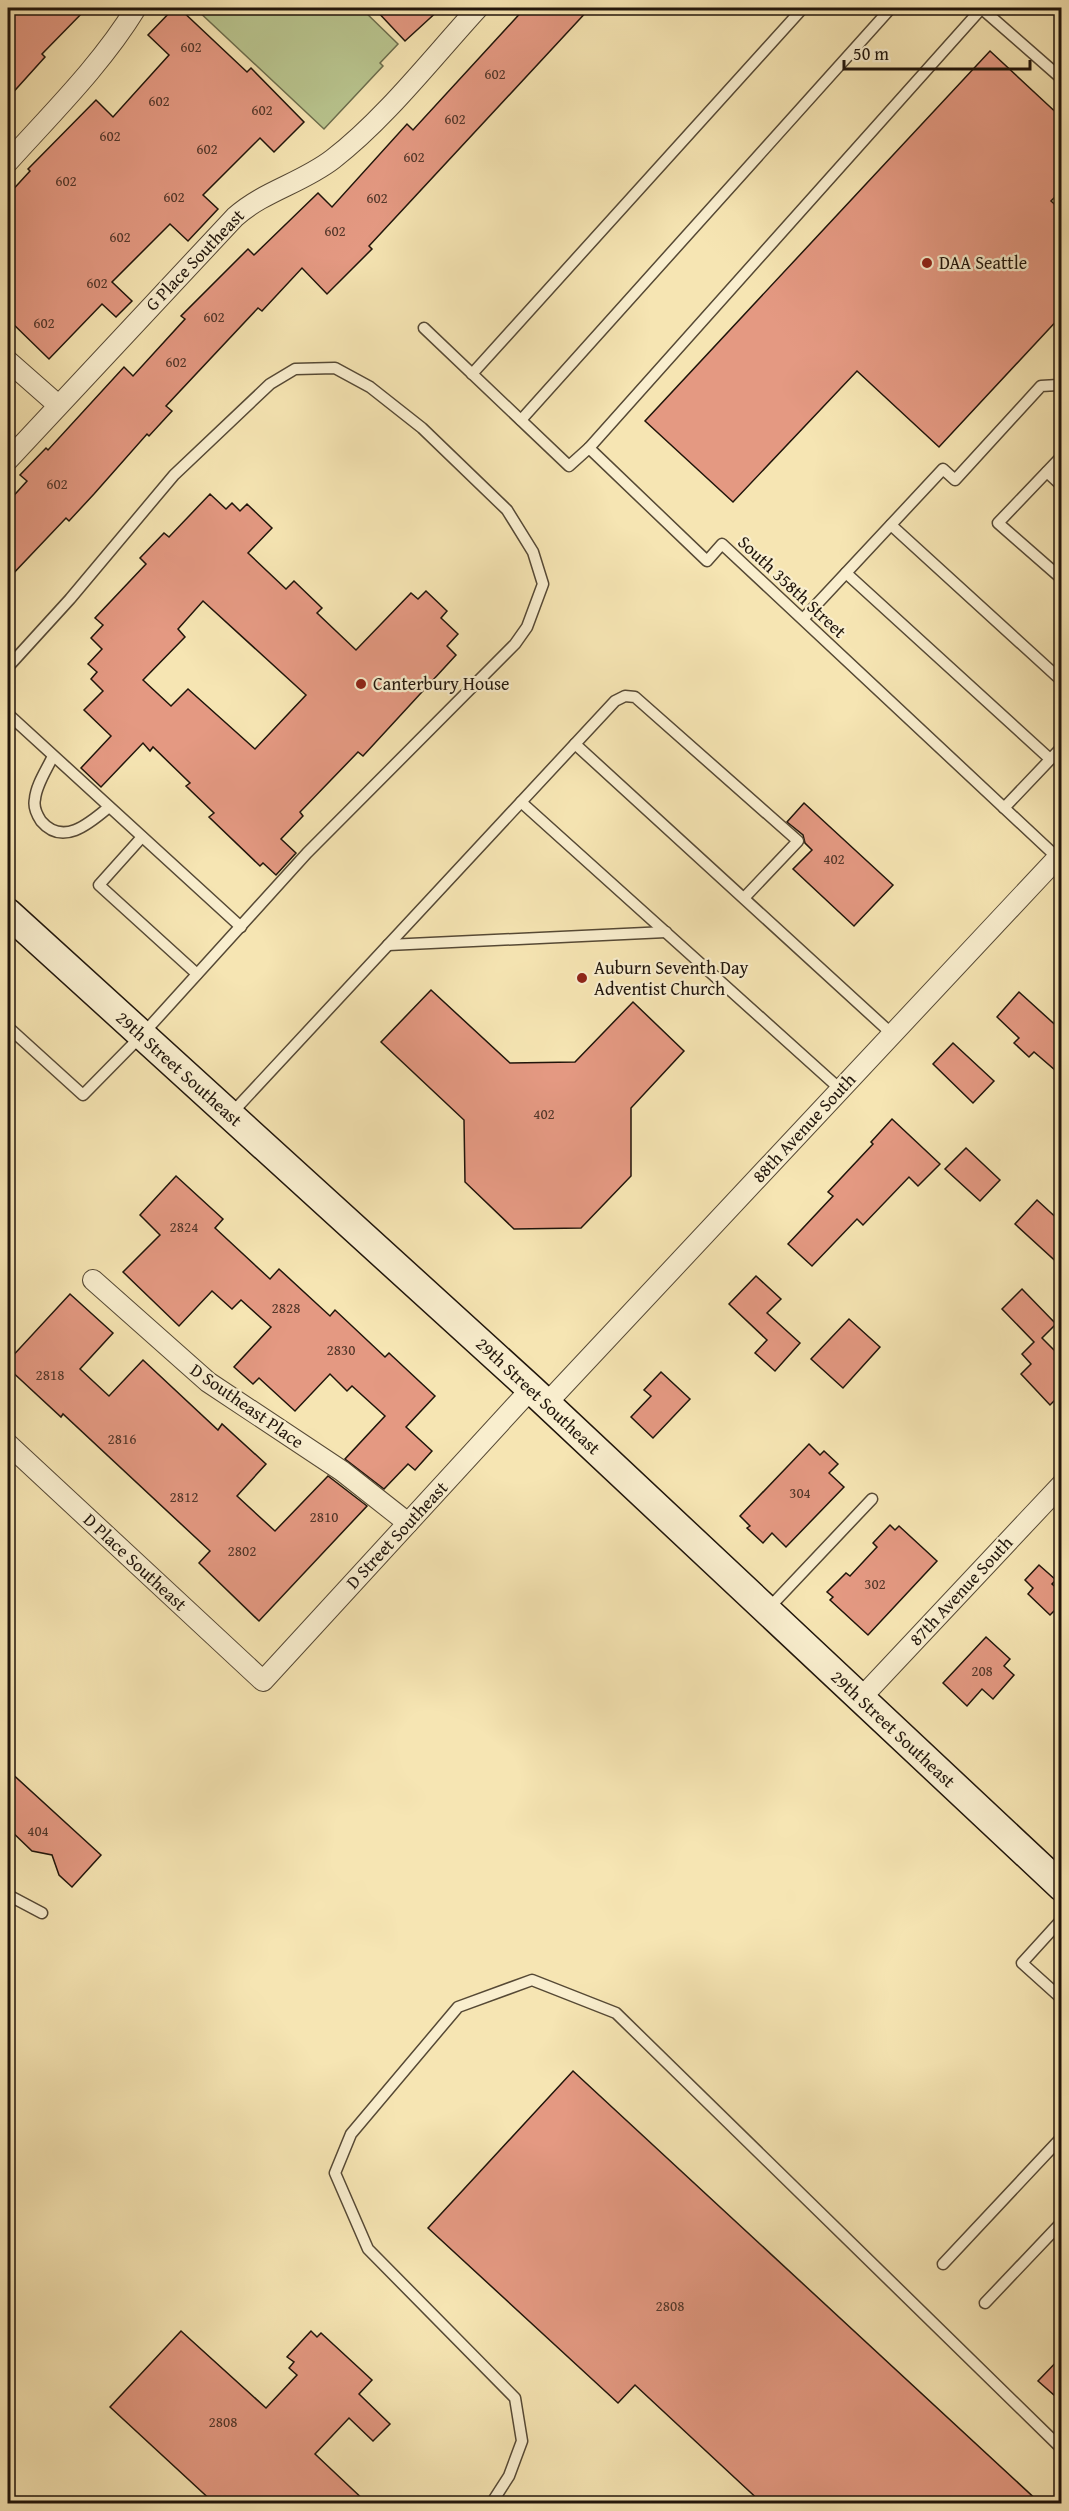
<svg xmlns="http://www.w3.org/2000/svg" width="1069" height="2511" font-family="'Gentium Book Plus',serif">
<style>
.green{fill:#b9c58f;stroke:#6c6d4d;stroke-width:1.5}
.building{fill:#e49982;stroke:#20150b;stroke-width:1.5;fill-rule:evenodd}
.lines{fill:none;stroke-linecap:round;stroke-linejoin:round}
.lane-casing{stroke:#564935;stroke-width:13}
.street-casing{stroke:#564935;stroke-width:22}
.secondary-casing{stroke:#20150b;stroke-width:31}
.lane{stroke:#f9eece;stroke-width:10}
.street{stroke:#f9eece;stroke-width:20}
.secondary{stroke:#f9eece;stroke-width:28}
.poi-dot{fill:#8f2418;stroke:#f9eece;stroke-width:2}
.labels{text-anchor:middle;stroke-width:4.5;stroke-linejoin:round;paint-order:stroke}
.number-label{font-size:15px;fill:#513629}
.street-label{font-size:18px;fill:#20150b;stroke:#f9eece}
.poi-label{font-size:18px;fill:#20150b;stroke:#f9eece;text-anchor:start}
</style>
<rect width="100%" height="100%" fill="#f6e5b3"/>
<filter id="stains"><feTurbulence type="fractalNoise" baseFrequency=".00333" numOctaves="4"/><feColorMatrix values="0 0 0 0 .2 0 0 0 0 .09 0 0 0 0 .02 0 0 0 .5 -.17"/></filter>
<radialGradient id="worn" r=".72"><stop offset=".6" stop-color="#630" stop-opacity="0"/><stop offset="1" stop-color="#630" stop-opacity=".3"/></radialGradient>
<!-- green -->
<polygon class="green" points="195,8 361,8 398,44 380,63 383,66 324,129"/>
<!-- building -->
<g class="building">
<polygon points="8,8 87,8 42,54 45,57 8,98"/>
<polygon points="174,8 179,8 247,72 251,68 304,122 274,152 260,138 203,195 218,209 188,241 170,224 112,282 132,301 116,317 102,304 49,359 8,319 8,195 30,171 28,169 96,100 113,117 169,55 148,35"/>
<polygon points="374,8 441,8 405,41"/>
<polygon points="525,8 590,8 369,246 372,249 327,294 302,268 262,311 258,308 166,406 172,411 149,436 147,434 94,494 69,521 66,518 8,579 8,502 27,481 20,475 46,448 48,450 124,367 133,376 185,319 181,316 248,249 254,255 318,193 332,207 407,124 413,130"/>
<polygon points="990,51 1062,118 1062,190 1051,201 1062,211 1062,315 939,447 857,371 733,502 645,421"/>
<path d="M210,494l16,15 6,-6 8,8 7,-7 25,24 -24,25 38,36 8,-8 28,27 -5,5 39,37 55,-57 7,6 8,-8 21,20 -6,7 17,16 -11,12 9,9 -93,101 -5,-4 -58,60 3,4 -22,23 15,14 -20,22 -13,-12 -3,3 -51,-49 5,-4 -28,-27 4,-3 -37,-36 -3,4 -7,-8 -42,44 -20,-19 30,-32 -27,-26 19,-19 -12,-12 6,-7 -9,-8 14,-15 -11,-11 12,-13 -8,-7 51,-54 -6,-6 24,-25 5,4zM203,601l103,94 -51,54 -67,-60 -17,17 -28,-26 42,-43 -7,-8z"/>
<polygon points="804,803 893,885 854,926 793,869 812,850 805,843 803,835 787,822"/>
<polygon points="431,990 510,1063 575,1062 633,1002 684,1051 631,1108 631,1176 581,1228 514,1229 465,1182 464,1120 381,1042"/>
<polygon points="1019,992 1062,1031 1062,1076 1034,1052 1029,1057 1014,1043 1019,1038 997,1017"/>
<polygon points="953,1043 994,1081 973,1103 933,1064"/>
<polygon points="892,1119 940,1164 918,1186 909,1177 863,1225 857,1219 812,1266 788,1244 833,1196 828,1192 873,1144 871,1142"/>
<polygon points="966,1148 1000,1180 980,1201 945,1169"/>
<polygon points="176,1176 223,1219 215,1228 270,1279 279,1269 330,1316 335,1310 385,1357 389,1353 435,1396 406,1427 432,1451 415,1470 408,1464 384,1489 345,1459 385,1416 352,1386 347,1391 330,1374 295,1411 259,1378 253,1384 234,1367 271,1327 241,1300 232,1309 212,1291 179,1326 123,1272 160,1235 140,1215"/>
<polygon points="1037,1200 1062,1223 1062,1267 1015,1224"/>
<polygon points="756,1276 781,1299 767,1313 800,1343 775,1371 755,1353 767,1340 729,1304"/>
<polygon points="1022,1289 1056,1324 1042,1338 1062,1358 1062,1393 1050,1405 1021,1374 1031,1364 1022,1354 1034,1342 1002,1309"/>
<polygon points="70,1294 113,1333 80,1369 109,1396 143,1360 218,1430 222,1424 266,1464 237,1496 275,1531 328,1476 367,1506 259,1621 199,1563 210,1551 63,1414 61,1417 8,1368 8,1361"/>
<polygon points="849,1319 880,1347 843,1388 811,1359"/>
<polygon points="661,1372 690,1399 653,1438 631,1417 651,1396 644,1390"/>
<polygon points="809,1444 820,1455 824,1451 838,1464 829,1473 844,1487 786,1547 772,1533 763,1543 747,1528 750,1526 740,1516"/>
<polygon points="890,1525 895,1530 899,1526 937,1561 868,1635 830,1600 833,1597 827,1592 846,1573 850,1576 877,1547 873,1543"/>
<polygon points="1039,1565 1056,1580 1052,1584 1062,1593 1062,1603 1050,1615 1028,1594 1033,1588 1025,1580"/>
<polygon points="986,1637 1010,1659 1004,1666 1014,1675 993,1699 982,1689 967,1706 943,1683"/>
<polygon points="8,1770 101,1855 72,1887 59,1875 52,1855 32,1851 8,1828"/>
<polygon points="573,2071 1041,2504 763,2504 635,2385 618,2403 428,2228"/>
<polygon points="181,2331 266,2408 297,2375 289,2368 294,2362 287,2357 311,2331 317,2337 321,2333 372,2380 359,2394 390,2424 373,2441 349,2418 315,2454 368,2504 215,2504 110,2407"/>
<polygon points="1062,2356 1062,2402 1038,2381"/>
</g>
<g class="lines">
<defs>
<g id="lane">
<polyline points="981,8 1062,79"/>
<polyline points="424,328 569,466 589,448 707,561 722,544 1061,861"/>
<polyline points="472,374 803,8"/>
<polyline points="521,420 891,8"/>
<polyline points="589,448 982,8"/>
<polyline points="1062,456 998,523 1062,579"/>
<polyline points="1047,472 1062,486"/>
<polyline points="891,525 1062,681"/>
<polyline points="846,573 1050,759"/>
<polyline points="803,619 943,469 955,480 1041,386 1058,385 1062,389"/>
<polyline points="8,667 70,599 174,475 270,384 295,369 335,368 370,387 422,428 507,510 533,552 543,584 527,627 515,644 307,853 142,1035 83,1095 8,1027"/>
<polyline points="8,714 241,927"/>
<polyline points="575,744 892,1034"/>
<path d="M53,756c-6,13 -17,29 -18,43 -2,8 2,16 6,22 22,26 49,2 68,-14"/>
<polyline points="521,802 840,1089"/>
<polyline points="1004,808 1062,747"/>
<polyline points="142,837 99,885 197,974"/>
<polyline points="388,945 666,932"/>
<polyline points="230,1115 615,701 625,696 635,697 798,841 744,898"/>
<polyline points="767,1610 872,1499"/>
<polyline points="8,1895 42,1913"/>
<polyline points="1062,1919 1022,1963 1062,1999"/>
<polyline points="943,2264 1062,2137"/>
<polyline points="985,2303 1062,2222"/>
<polyline points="491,2504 509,2476 522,2441 515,2398 368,2249 335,2173 351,2134 458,2007 532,1980 616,2013 1062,2449"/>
</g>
<g id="street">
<path d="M8,162c45,-50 93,-97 128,-154"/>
<polyline points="8,361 58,405"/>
<path d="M8,460l227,-243c29,-26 67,-34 98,-58 52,-40 100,-102 145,-151"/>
<polyline points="93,1280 208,1382 342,1471 408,1523"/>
<polyline points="546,1404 1062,853"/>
<polyline points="8,1444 263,1681 531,1389"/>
<polyline points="861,1698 1062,1484"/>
</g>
<polyline id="secondary" points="8,913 531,1389 1062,1887"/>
</defs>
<!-- lane casing -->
<use href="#lane" class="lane-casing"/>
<!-- street casing -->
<use href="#street" class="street-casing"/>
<!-- secondary casing -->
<use href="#secondary" class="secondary-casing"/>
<!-- lane -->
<use href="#lane" class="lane"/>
<!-- street -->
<use href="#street" class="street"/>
<!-- secondary -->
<use href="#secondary" class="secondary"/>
</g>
<!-- markers -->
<g class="poi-dot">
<circle cx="927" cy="263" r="6"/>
<circle cx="361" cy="684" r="6"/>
<circle cx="582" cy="978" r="6"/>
</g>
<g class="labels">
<!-- number labels -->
<g class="number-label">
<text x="191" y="52">602</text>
<text x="495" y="79">602</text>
<text x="159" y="106">602</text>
<text x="262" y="115">602</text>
<text x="455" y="124">602</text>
<text x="110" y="141">602</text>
<text x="207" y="154">602</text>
<text x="414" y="162">602</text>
<text x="66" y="186">602</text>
<text x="174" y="202">602</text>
<text x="377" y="203">602</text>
<text x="335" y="236">602</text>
<text x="120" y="242">602</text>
<text x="97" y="288">602</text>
<text x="214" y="322">602</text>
<text x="44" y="328">602</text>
<text x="176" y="367">602</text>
<text x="57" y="489">602</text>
<text x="834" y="864">402</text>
<text x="544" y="1119">402</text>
<text x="184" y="1232">2824</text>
<text x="286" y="1313">2828</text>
<text x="341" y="1355">2830</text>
<text x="50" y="1380">2818</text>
<text x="122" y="1444">2816</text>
<text x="800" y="1498">304</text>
<text x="184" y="1502">2812</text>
<text x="324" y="1522">2810</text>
<text x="242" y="1556">2802</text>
<text x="875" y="1589">302</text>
<text x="982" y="1676">208</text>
<text x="38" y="1836">404</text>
<text x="670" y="2311">2808</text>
<text x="223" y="2427">2808</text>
</g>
<!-- street labels -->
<g class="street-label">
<text transform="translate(195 260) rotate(-46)" y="6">G Place Southeast</text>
<text transform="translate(792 587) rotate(43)" y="6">South 358th Street</text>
<text transform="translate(179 1069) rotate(42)" y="6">29th Street Southeast</text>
<text transform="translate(804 1128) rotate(-47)" y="6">88th Avenue South</text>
<text transform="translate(538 1396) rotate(43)" y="6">29th Street Southeast</text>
<text transform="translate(247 1406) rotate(35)" y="6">D Southeast Place</text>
<text transform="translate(397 1535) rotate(-47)" y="6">D Street Southeast</text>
<text transform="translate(135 1562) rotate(43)" y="6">D Place Southeast</text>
<text transform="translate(961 1591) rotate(-47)" y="6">87th Avenue South</text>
<text transform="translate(893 1729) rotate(43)" y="6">29th Street Southeast</text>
</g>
<!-- poi labels -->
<g class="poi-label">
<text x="939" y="269">DAA Seattle</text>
<text x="373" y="690">Canterbury House</text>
<text x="594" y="974">Auburn Seventh Day<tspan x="594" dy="21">Adventist Church</tspan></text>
</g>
</g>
<!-- margin -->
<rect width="1069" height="2511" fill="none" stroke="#f6e5b3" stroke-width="30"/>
<rect x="9" y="9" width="1051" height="2493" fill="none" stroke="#20150b" stroke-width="3"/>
<rect x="15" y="15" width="1039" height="2481" fill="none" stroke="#20150b" stroke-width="1.5"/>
<!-- scale -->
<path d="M844 60v9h186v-9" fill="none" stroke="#20150b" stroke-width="3"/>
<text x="853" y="60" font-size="18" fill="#20150b" stroke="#f9eece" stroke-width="4.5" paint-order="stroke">50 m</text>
<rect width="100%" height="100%" filter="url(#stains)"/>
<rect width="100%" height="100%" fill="url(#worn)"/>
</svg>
